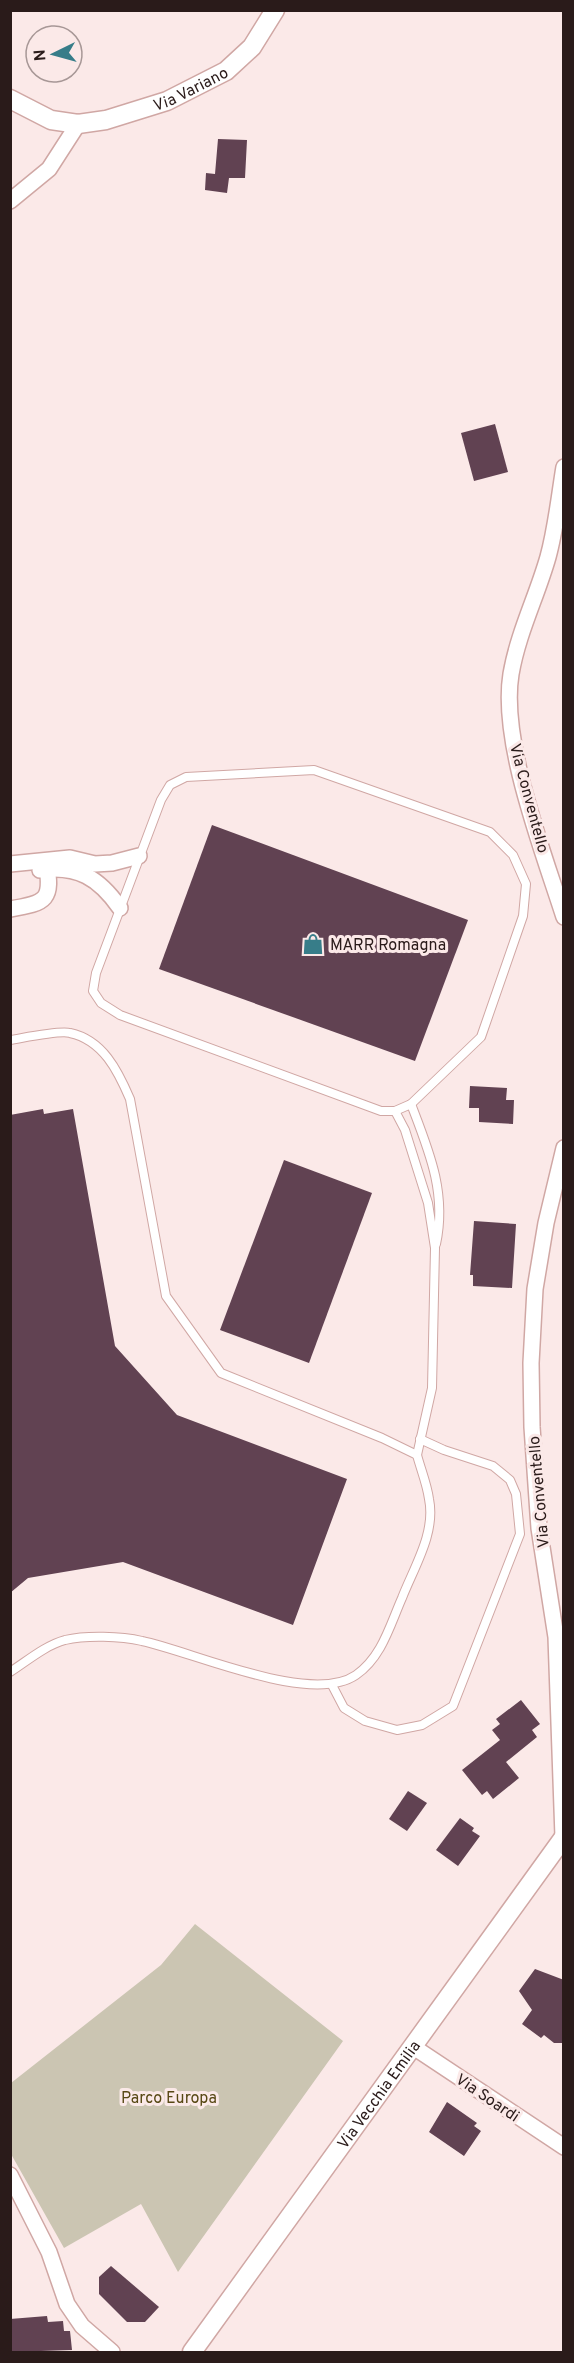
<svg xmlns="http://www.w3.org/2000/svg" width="574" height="2363" font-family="Overpass,sans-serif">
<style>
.green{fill:#cbc5b2}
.building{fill:#614252}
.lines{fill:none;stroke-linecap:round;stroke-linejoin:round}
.service-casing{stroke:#d0a7a4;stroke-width:10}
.minor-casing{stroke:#d0a7a4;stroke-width:18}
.tertiary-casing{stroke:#d0a7a4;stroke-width:21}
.service{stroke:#fff;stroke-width:8}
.minor{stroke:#fff;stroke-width:15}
.tertiary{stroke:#fff;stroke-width:18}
.labels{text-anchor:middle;stroke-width:6;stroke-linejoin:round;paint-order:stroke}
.street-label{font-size:16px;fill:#2a1b1a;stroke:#fbe9e8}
.poi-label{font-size:16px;fill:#2a1b1a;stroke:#fbe9e8;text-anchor:start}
.park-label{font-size:16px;fill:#574814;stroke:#fbe9e8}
</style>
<rect width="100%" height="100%" fill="#fbe9e8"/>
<!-- green -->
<polygon class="green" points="195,1924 343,2041 178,2272 141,2204 64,2248 11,2154 11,2083 161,1965"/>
<!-- building -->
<g class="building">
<polygon points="218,139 247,140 245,178 229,178 227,193 205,190 206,173 215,174"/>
<polygon points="495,424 508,472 474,481 461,433"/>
<polygon points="212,825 468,920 415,1061 159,969"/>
<polygon points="470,1086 507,1088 506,1100 514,1100 513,1124 479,1122 479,1108 469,1108"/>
<polygon points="43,1109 44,1114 73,1109 115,1346 177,1415 347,1479 293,1625 123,1562 28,1578 10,1593 10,1115"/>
<polygon points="284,1160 372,1193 309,1363 220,1330"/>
<polygon points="474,1221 516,1224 512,1288 473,1286 473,1275 470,1275"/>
<polygon points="521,1700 540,1724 532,1730 537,1737 506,1762 519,1778 493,1799 487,1791 482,1795 462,1770 500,1740 492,1730 500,1724 496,1719"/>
<polygon points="408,1791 427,1803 407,1831 389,1819"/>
<polygon points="460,1818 474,1828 472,1831 480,1836 458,1866 436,1850"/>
<polygon points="535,1969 564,1980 564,2043 554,2043 544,2035 541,2038 522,2024 532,2010 519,1991"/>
<polygon points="447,2102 477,2123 474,2126 481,2131 464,2156 429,2132"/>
<polygon points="111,2266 159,2307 145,2322 127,2322 99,2294 99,2277"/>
<polygon points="47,2316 48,2322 63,2321 64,2331 70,2331 72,2350 10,2352 10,2319"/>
</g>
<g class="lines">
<defs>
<g id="service">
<polygon points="314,770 490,832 513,855 526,884 523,916 481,1037 411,1104 395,1111 381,1111 120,1015 101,1003 93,991 96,973 161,800 170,785 186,777"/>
<path d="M10,1040c13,-2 50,-10 60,-7 33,7 48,38 60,66l36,197 55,77 161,65 35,17c4,15 10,29 12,44 7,34 -15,68 -27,99 -12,27 -20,59 -46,77 -45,31 -162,-23 -214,-34 -21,-5 -56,-6 -77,-1 -19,5 -38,21 -55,32"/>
<path d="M411,1104c18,47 36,89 25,140"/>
<polyline points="395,1111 405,1130 428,1203 435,1248 432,1388 417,1455"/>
<polyline points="332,1685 344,1708 365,1721 397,1730 422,1725 453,1706 520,1534 516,1494 510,1480 493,1466 444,1450 420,1439"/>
</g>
<g id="minor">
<polyline points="10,201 49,169 78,124"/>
<path d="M564,467c-5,30 -8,61 -16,90 -11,39 -30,76 -37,117 -11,67 32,177 53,243"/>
<polyline points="10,864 70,858 95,864 112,863 139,856"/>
<path d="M40,870c38,-5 59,8 80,38"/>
<path d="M10,909c37,-6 43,-9 36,-48"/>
<polyline points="563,1837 556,1637 539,1528 532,1427 531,1363 535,1289 546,1223 564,1148"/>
<polyline points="412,2046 564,2147"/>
<polyline points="10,2175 49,2252 67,2304 82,2326 112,2352"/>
</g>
<g id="tertiary">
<path id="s1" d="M10,99l41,21 27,4 28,-4 61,-19 59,-30 26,-24 23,-37"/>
<path id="s2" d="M192,2352l372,-515"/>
</g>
</defs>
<!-- service casing -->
<use href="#service" class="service-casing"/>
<!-- minor casing -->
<use href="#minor" class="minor-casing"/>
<!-- tertiary casing -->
<use href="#tertiary" class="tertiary-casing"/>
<!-- service -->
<use href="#service" class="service"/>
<!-- minor -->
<use href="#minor" class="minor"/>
<!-- tertiary -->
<use href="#tertiary" class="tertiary"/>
</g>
<!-- icons -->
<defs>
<symbol id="shop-bare" viewBox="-9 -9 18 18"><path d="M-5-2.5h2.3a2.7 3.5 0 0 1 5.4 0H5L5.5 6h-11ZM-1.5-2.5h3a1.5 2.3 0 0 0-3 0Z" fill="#377d89" stroke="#fbe9e8" stroke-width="2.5" paint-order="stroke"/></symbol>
</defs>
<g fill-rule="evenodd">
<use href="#shop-bare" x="298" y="929" width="30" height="30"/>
</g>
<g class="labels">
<!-- street labels -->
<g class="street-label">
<text dy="6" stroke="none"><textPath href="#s1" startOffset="192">Via Variano</textPath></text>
<text transform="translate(530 798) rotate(75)" y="6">Via Conventello</text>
<text transform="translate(538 1492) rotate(-95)" y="6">Via Conventello</text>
<text dy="6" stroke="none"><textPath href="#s2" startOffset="318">Via Vecchia Emilia</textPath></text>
<text transform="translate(488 2097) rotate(34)" y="6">Via Soardi</text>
</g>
<!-- poi labels -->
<g class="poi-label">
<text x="330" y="950">MARR Romagna</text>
</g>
<!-- park labels -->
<g class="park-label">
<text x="169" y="2103">Parco Europa</text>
</g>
</g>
<!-- border -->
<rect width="574" height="2363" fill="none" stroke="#2a1b1a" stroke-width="24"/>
<!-- north arrow -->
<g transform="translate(54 54) rotate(265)"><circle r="28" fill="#fbe9e8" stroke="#a79796" stroke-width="1.5"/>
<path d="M0-4.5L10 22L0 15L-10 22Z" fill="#377d89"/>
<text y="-9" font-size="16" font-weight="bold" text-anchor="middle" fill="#2a1b1a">N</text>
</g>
</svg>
